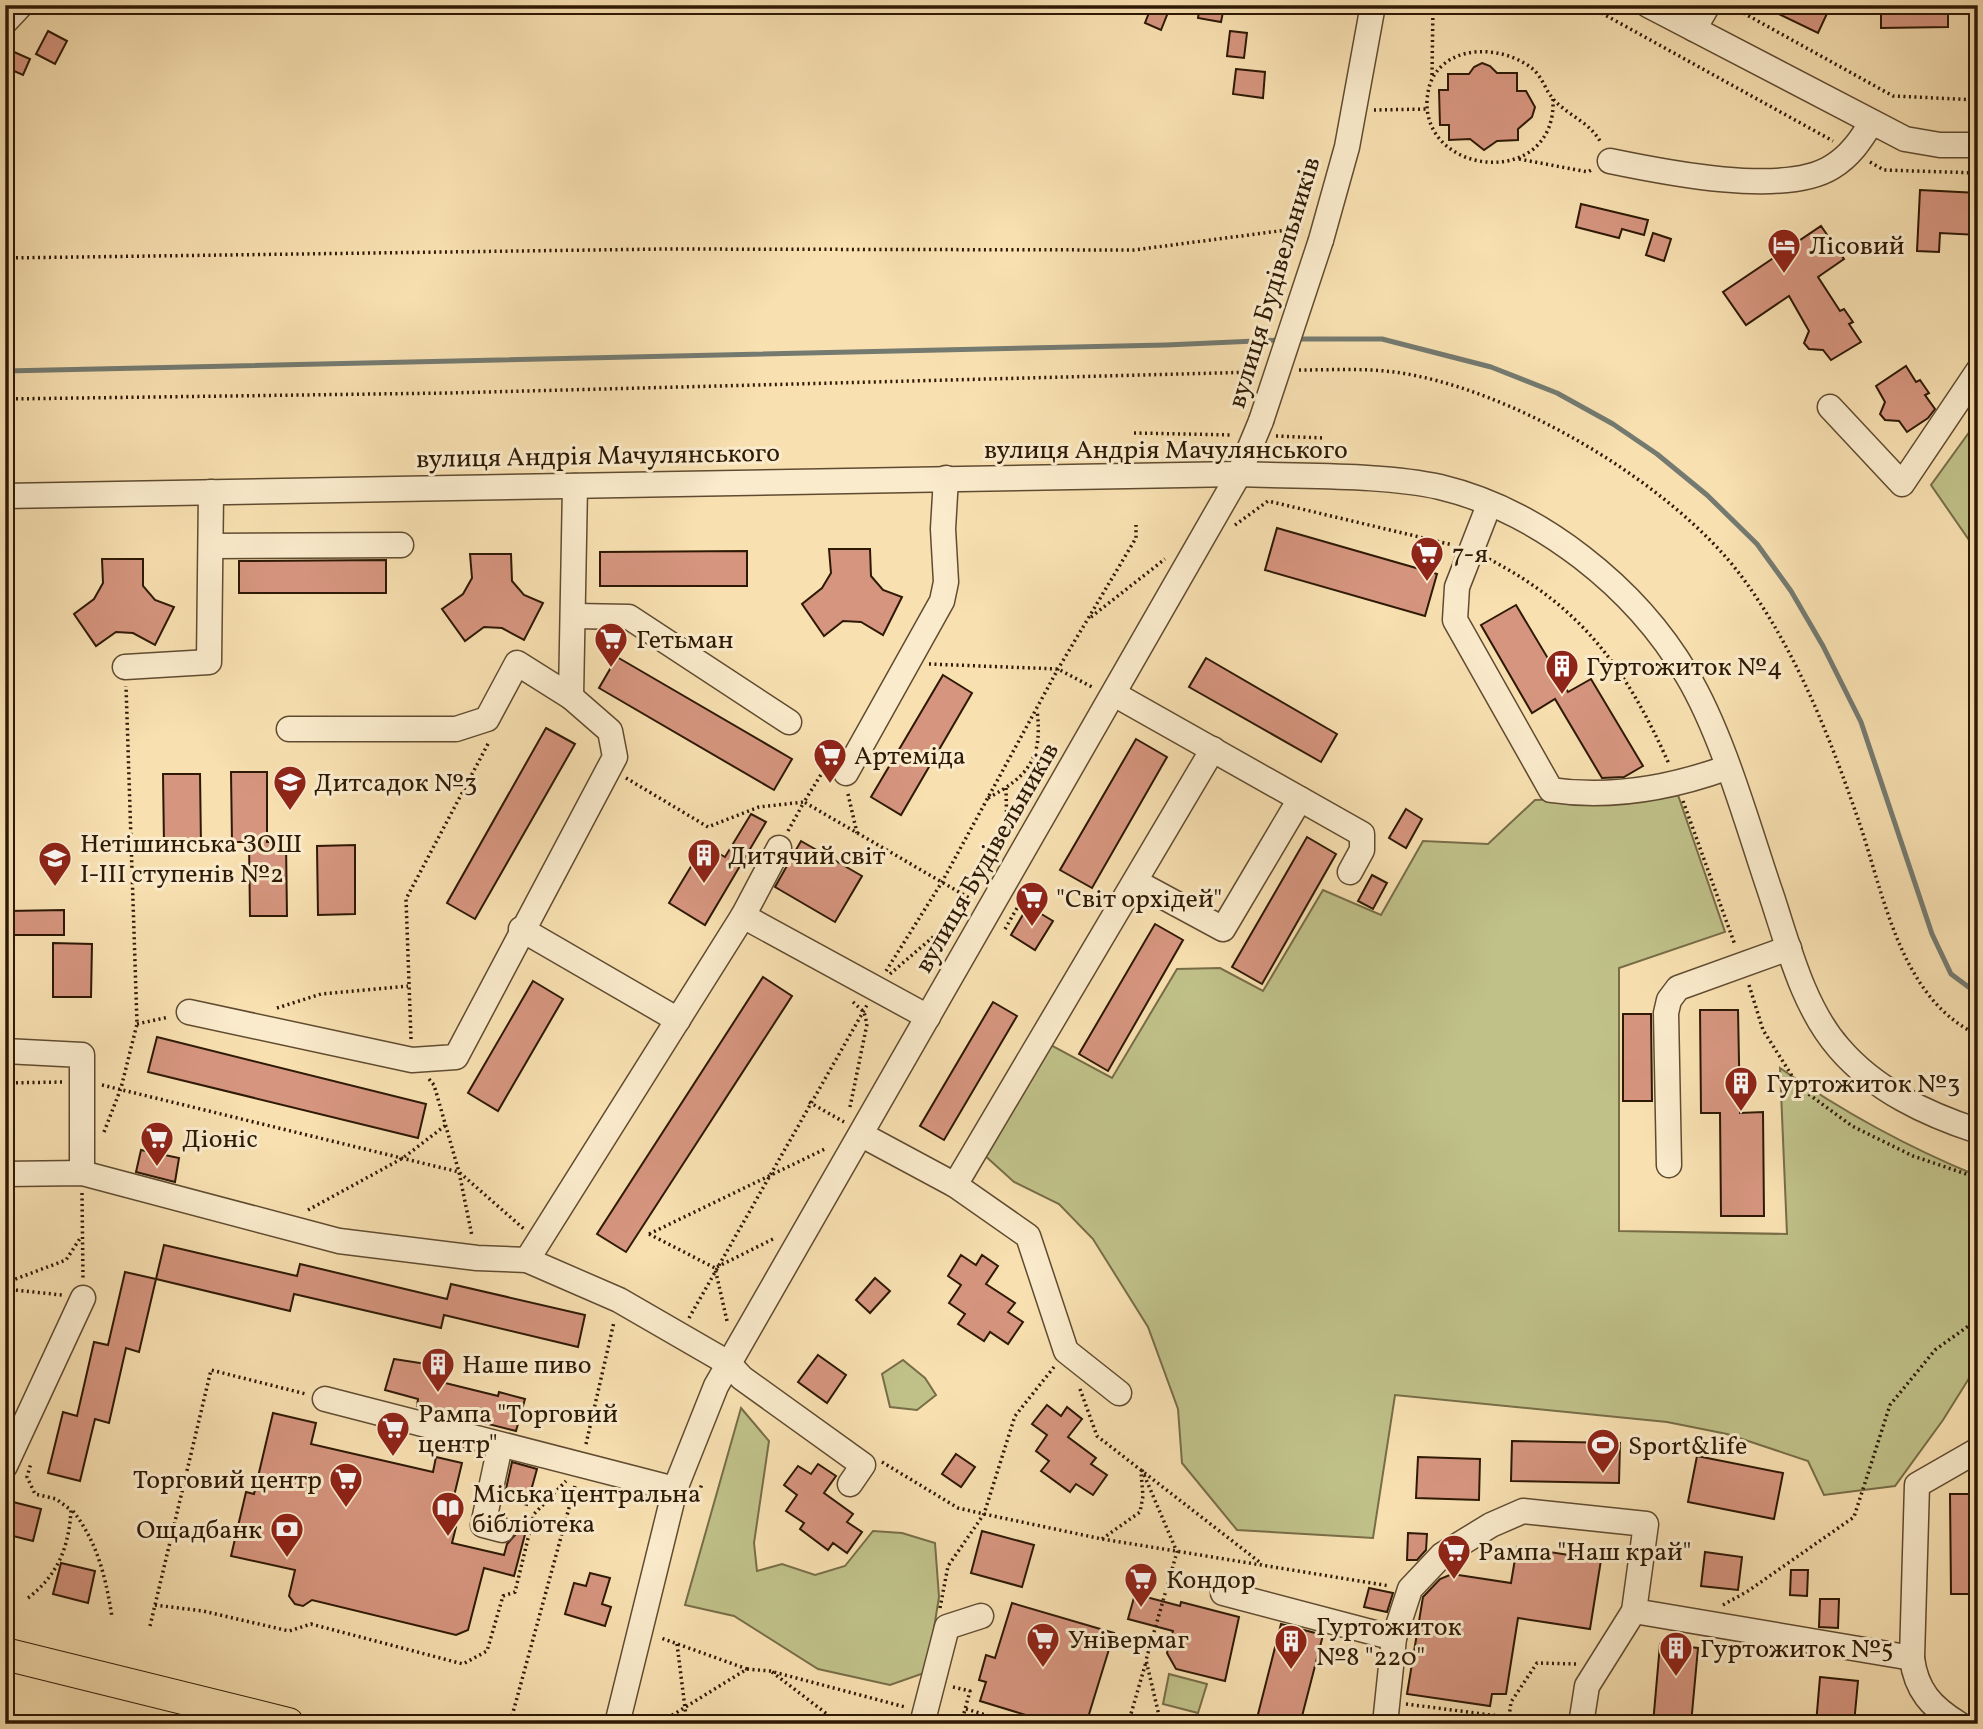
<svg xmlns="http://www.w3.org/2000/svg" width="1983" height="1729" font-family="Vollkorn,serif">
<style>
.green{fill:#c0c189;stroke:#776d47;stroke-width:2}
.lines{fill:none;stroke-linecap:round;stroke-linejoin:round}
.stream{stroke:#747a70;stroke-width:5}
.building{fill:#d6957f;stroke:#2e1905;stroke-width:2}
.minor-casing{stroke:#604b30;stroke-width:27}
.major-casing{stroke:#2e1905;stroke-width:34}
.path{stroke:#2e1905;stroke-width:3.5;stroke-dasharray:2 3.5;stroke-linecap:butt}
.minor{stroke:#faebcc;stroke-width:24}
.major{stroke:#f8e0b1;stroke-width:32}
.minor-bridge-casing{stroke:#604b30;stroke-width:27;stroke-linecap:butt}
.minor-bridge{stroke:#faebcc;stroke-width:24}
.labels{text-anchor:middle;stroke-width:6;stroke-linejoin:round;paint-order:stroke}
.poi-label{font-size:26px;fill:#2e1905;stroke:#faebcc;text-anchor:start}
.street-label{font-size:26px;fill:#2e1905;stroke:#faebcc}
</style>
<rect width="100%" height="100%" fill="#f8e0b1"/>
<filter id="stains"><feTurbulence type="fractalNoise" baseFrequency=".00286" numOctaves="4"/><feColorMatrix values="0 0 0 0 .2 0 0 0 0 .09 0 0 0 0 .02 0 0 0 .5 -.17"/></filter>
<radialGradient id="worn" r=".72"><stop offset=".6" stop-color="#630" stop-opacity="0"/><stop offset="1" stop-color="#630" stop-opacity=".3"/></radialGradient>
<!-- green -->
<g class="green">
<polygon points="1978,420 1978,553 1931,485"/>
<path d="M1678,795l47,137 -106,36v263l168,3 -7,-166c63,44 127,79 198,108v105l-4,4 4,79 -35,56 -48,66 -71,9 -16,-34 -81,-27 -60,-12 -272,-27 -22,143 -136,-8 -55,-67 -4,-54 -30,-82 -55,-88 -34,-35 -45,-22 -32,-29 67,-109 63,34 65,-109 43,-1 43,23 60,-101 58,25 42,-74 65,3 47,-44z"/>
<polygon points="903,1360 925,1378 936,1395 917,1410 890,1407 882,1374"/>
<polygon points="741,1408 769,1441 754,1543 757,1571 782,1564 815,1575 845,1566 873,1531 902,1533 935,1543 939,1597 927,1672 890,1685 818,1669 734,1616 685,1605"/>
<polygon points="1169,1674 1207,1684 1198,1713 1163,1704"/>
</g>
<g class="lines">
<!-- stream -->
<g class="stream">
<polyline points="1296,339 1382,339 1491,367 1557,393 1613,424 1657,454 1707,495 1757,544 1791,591 1823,646 1861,722 1932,934 1951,974 1978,994"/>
<polyline points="5,371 1166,345 1279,340"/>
</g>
</g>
<!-- building -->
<g class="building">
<polygon points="1152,5 1171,5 1161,30 1145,23"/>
<polygon points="1200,5 1224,7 1221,22 1198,18"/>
<polygon points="1760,5 1831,5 1818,33"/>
<polygon points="1881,5 1948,5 1948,27 1881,28"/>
<polygon points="48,31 67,41 55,64 36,54"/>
<polygon points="1230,31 1247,33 1244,58 1227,56"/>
<polygon points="5,48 30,59 23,75 5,67"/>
<polygon points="1482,63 1490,66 1497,73 1517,73 1517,91 1526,91 1535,107 1532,117 1518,129 1518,140 1497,141 1484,150 1470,139 1449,140 1449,125 1440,125 1439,90 1448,90 1448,74 1469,74 1474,67"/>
<polygon points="1236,69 1265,72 1263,98 1233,94"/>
<polygon points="1920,190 1978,193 1978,235 1940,233 1939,252 1917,251"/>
<polygon points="1581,204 1648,220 1644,235 1622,229 1619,238 1576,227"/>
<polygon points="1821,226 1844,259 1818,277 1840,311 1844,309 1853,322 1849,324 1861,342 1831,360 1823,350 1809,349 1804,343 1809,331 1789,296 1746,325 1723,292"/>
<polygon points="1653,233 1671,239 1664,261 1646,255"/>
<polygon points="1906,366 1916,382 1920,380 1929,393 1925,395 1935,409 1928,418 1907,432 1899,421 1885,420 1880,414 1885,402 1876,386"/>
<polygon points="1277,528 1437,574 1425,616 1265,570"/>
<polygon points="829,549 870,549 871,576 883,590 902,597 883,635 861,622 843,621 824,636 802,604 822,588 831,573"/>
<polygon points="747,551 747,586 600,586 600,552"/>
<polygon points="470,554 511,554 512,581 524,595 543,603 524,640 502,628 484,627 465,641 442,609 463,594 472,578"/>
<polygon points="102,559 143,559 143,586 155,600 174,607 155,645 133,633 116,632 96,646 74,614 94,599 103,583"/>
<polygon points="386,560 386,593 239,593 239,561"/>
<polygon points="1516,605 1568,692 1591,679 1643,766 1624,777 1602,778 1555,699 1532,713 1481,625"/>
<polygon points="617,657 792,759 774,790 599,688"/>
<polygon points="1206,658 1337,734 1321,762 1189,687"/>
<polygon points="943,675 972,693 901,815 871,797"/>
<polygon points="546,728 575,744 475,919 447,903"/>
<polygon points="1136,739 1167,757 1092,888 1060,870"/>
<polygon points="231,772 267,772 267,842 286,842 287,916 250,916 249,842 232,842"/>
<polygon points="163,774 200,774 201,845 164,845"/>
<polygon points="1406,809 1422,819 1406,848 1389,838"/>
<polygon points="751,814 766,822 705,925 669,903 704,845 725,857"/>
<polygon points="1307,837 1336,854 1262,984 1232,967"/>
<polygon points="801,841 862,876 835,922 775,887"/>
<polygon points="355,845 355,914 318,915 317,846"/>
<polygon points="1372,875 1387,883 1373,909 1358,901"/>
<polygon points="1028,906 1053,921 1035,950 1011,935"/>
<polygon points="64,910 64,935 8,935 8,911"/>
<polygon points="1155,924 1183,940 1108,1071 1079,1054"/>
<polygon points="53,943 92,944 91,997 53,997"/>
<polygon points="763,977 792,996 626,1252 597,1234"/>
<polygon points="533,981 563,999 498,1111 468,1093"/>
<polygon points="993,1002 1017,1016 944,1140 920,1126"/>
<polygon points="1700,1010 1738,1010 1740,1113 1763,1112 1764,1216 1721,1216 1720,1113 1701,1113"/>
<polygon points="1623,1014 1651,1014 1652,1101 1623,1101"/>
<polygon points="157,1037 426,1104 418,1138 148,1072"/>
<polygon points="141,1150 179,1158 175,1182 136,1172"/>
<polygon points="164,1245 297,1276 300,1264 447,1299 451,1284 585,1315 578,1347 444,1315 441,1328 294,1294 290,1311 156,1279"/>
<polygon points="961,1255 976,1265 982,1255 998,1266 986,1284 1015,1303 1008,1312 1023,1322 1008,1344 990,1332 984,1341 958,1324 965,1314 949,1303 961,1285 948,1276"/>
<polygon points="125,1272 156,1279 139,1352 126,1348 109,1423 95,1419 80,1481 48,1473 63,1412 77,1416 94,1342 108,1345"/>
<polygon points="875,1278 890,1291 870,1313 856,1300"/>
<polygon points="818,1355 846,1375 827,1403 798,1382"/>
<polygon points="394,1359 433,1365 429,1379 498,1396 499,1392 525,1399 516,1431 417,1406 418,1399 385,1390"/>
<polygon points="1047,1405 1061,1416 1067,1407 1082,1419 1068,1437 1096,1458 1091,1464 1107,1475 1093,1495 1076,1484 1070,1492 1041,1471 1049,1461 1036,1451 1047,1435 1032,1424"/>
<polygon points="273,1413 316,1423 311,1444 433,1472 436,1457 462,1463 447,1525 456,1527 452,1543 504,1555 507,1544 516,1534 514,1519 528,1523 514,1576 484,1568 468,1630 456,1635 312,1600 303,1606 295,1604 289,1596 295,1570 231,1556 246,1492 254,1494"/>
<polygon points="1512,1441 1620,1443 1619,1483 1511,1481"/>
<polygon points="956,1454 975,1467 961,1487 942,1474"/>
<polygon points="1697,1456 1783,1473 1774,1519 1688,1502"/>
<polygon points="1418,1457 1480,1459 1479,1500 1416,1498"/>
<polygon points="512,1462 537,1469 527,1505 504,1498"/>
<polygon points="818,1464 836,1476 824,1493 853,1514 847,1522 862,1532 847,1553 833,1543 828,1550 800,1529 804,1523 786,1511 797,1495 784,1485 798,1466 811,1474"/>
<polygon points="1950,1494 1978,1494 1978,1594 1951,1594"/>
<polygon points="5,1500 41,1509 33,1541 5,1534"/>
<polygon points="982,1531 1034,1545 1022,1587 971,1573"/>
<polygon points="1408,1533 1427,1534 1426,1550 1417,1560 1407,1560"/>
<polygon points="1517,1547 1601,1560 1590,1629 1518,1618 1506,1694 1492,1694 1490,1706 1407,1694 1423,1597 1440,1579 1452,1574 1511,1583"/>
<polygon points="1705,1552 1742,1557 1738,1590 1701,1586"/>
<polygon points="61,1563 95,1571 88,1603 53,1594"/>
<polygon points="1791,1570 1808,1570 1807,1596 1790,1595"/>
<polygon points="590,1573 610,1578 602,1604 611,1607 605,1626 565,1614 574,1583 586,1586"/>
<polygon points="1369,1588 1393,1593 1387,1612 1364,1607"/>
<polygon points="1135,1594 1180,1606 1181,1602 1239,1617 1225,1681 1176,1669 1167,1653 1173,1631 1128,1619"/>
<polygon points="1820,1599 1839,1599 1838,1628 1819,1627"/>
<polygon points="1012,1603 1114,1633 1086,1724 1055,1724 980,1701 986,1682 979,1680 986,1655 995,1658"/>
<polygon points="1281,1624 1323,1635 1300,1724 1256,1722"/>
<polygon points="1660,1644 1698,1648 1691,1724 1653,1724"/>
<polygon points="1820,1677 1858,1681 1854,1724 1816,1724"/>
</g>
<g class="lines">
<defs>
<g id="minor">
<polyline points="1648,5 1905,139 1940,145 1978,145"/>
<polyline points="5,22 21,5"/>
<polyline points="1694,29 1708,5"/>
<path d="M1610,161c53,11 174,36 222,6 18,-11 29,-27 39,-44"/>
<polyline points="1321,240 1347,147 1373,5"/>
<polyline points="1830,407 1902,484 1978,371"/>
<path d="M5,496l1234,-22c62,3 143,0 201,13 100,24 196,101 247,188 36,60 61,152 84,219 17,51 32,113 68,154 36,42 87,66 139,83"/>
<path d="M1489,505l-32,82 -2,33 96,170c61,9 119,-2 175,-22"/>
<polyline points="211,546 401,545"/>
<polyline points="575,616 629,617 789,722"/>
<polyline points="125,667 209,662 211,492"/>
<polyline points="1114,694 1362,834 1362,850 1350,872"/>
<polyline points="289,729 456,729 487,719 517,663 571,697 575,486"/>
<polyline points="846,773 942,601 946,582 943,529 946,478"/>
<polyline points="1136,882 1223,929 1300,799"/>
<polyline points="743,916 779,848"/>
<polyline points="521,929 678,1020"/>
<polyline points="189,1012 412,1060 456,1057 615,757 610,731 571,697"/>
<polyline points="5,1051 82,1055 82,1173"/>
<polyline points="862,1135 955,1185 1028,1236 1066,1351 1119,1393"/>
<polyline points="1669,1165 1666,1013 1669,1000 1678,988 1789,948"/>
<polyline points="5,1174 82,1173 339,1241 477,1258 527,1260 619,1300 728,1363 742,1378 863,1465 850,1484"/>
<polyline points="955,1185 1213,749"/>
<polyline points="527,1260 743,916 928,1017"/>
<polyline points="325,1399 675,1489"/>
<polyline points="500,1446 483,1525 502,1530"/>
<polyline points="5,1466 83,1298"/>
<polyline points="1223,1593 1394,1638"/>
<polyline points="1634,1611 1912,1658"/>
<polyline points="617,1724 675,1489 716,1386 1239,474 1261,421"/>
<polyline points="922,1724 947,1627 981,1616"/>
<polyline points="1385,1724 1394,1638 1410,1589 1442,1555 1491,1525 1523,1511 1646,1524 1634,1611 1587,1686 1581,1724"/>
<path d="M1959,1724c-28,-17 -43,-34 -47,-66l5,-173 61,-35"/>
</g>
<polyline id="major" points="5,1654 288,1724"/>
</defs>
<!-- minor casing -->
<use href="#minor" class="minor-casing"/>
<!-- major casing -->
<use href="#major" class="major-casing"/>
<!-- path -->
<g class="path">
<polyline points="1587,5 1833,141"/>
<polyline points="1729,5 1893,96 1978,100"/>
<polyline points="1432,75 1433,5"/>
<path d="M1553,99c4,90 -129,78 -126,2 1,-15 5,-27 17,-37 24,-20 67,-14 90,6 9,9 12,21 20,30 15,16 37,23 47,43"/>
<polyline points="1374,110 1427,109"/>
<polyline points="1519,159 1588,172 1593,169"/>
<polyline points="1870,162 1884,170 1978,173"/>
<polyline points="5,258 665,249 1134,250 1302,228"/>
<path d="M1299,370c32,0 64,-2 95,2 116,15 279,112 348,205 54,73 87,158 116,242 26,74 41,179 120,216"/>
<polyline points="5,399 449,393 1257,372"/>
<polyline points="1134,433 1233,435"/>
<polyline points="1276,436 1324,438"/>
<polyline points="1235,525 1268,501 1453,545"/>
<path d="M1489,559c94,49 138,111 180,205"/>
<polyline points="1091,617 1165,559"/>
<polyline points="929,664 1058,669 1092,687"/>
<polyline points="825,774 822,773 804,802 971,899"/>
<polyline points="626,778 708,827 759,807 804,802"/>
<polyline points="1006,788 1007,835"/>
<polyline points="848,794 857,833"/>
<path d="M988,798c41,-22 55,-40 49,-88"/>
<polyline points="1683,801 1735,945"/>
<polyline points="788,831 804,802"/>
<polyline points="1005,929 1031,884"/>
<polyline points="886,971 942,882 1058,669 1136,538 1136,525"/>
<polyline points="890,974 961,913"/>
<polyline points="1749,985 1763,1030 1799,1087 1852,1126 1913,1156 1978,1178"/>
<polyline points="277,1008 321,994 408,986"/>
<polyline points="137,1024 169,1017"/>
<polyline points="411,1039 406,899 489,742"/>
<polyline points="429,1079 434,1085 459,1172 472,1236"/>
<polyline points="5,1083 63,1082"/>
<polyline points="102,1085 459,1172 524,1229"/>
<polyline points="809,1102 844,1122"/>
<polyline points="850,1107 867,1024 864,1012 853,1002"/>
<polyline points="104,1132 121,1088 137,1024 126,686"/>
<polyline points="82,1193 83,1280"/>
<polyline points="308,1210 403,1158 446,1125"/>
<polyline points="649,1234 827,1148"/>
<polyline points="649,1234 715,1268 727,1321"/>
<polyline points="717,1267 775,1238"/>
<polyline points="5,1283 66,1260 81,1237"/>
<polyline points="5,1289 62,1295"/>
<polyline points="689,1318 867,1005"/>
<polyline points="1080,1389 1097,1436 1262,1564"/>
<polyline points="586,1444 614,1322"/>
<polyline points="882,1462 958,1508 984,1514 1102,1539 1390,1586"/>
<polyline points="1142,1470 1177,1552 1146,1660 1161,1724"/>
<polyline points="695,1503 702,1484"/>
<path d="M73,1511c25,32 33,68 39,106"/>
<polyline points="1102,1539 1140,1512 1143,1496 1141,1473"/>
<path d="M28,1598c30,-23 41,-51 43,-88l-15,-11 -21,-5 -8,-17 4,-14"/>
<polyline points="155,1605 203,1611 289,1631 311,1624 463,1664 487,1651 503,1596 515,1592 534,1514 566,1481"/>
<polyline points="1723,1605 1748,1591 1854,1517 1890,1405 1935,1350 1978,1319"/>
<polyline points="940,1608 948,1566 984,1514 1015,1416 1054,1367"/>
<polyline points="150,1626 211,1370 306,1394"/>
<polyline points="677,1644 687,1724"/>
<polyline points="747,1669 770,1671 905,1707"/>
<polyline points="772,1672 840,1724"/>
<polyline points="953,1687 970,1691 961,1724"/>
<polyline points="1406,1704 1537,1721 1536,1724"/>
<polyline points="966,1709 1016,1724"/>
<polyline points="512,1716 575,1486"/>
<polyline points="1509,1717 1511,1702 1537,1663 1577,1664"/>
<polyline points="658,1724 747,1669 661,1638"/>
<polyline points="1128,1724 1146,1662"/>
</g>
<!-- minor -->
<use href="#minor" class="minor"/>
<!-- major -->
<use href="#major" class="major"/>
<defs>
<polyline id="minor-bridge" points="1261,421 1321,240"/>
</defs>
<!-- minor-bridge casing -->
<use href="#minor-bridge" class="minor-bridge-casing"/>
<!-- minor-bridge -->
<use href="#minor-bridge" class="minor-bridge"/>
</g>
<!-- icons -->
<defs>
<symbol id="hotel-pin" viewBox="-11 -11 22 30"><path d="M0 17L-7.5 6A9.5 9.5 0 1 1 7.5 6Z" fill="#8f2418" stroke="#faebcc"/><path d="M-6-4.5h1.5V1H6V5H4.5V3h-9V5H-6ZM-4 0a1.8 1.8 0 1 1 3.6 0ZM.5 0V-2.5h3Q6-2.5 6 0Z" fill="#fff"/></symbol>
<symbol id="supermarket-pin" viewBox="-11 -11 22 30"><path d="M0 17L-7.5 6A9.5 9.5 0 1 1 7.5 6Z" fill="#8f2418" stroke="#faebcc"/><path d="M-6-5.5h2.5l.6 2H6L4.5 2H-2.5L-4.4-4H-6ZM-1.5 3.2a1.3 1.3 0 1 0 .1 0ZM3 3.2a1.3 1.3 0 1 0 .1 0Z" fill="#fff"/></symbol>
<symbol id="building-pin" viewBox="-11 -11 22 30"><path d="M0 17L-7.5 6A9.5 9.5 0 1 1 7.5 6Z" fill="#8f2418" stroke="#faebcc"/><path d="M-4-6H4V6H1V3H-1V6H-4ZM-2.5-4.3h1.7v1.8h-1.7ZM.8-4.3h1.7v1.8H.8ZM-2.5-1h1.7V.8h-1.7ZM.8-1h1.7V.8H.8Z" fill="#fff"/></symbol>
<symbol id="school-pin" viewBox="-11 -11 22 30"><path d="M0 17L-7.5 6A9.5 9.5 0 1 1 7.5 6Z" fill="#8f2418" stroke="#faebcc"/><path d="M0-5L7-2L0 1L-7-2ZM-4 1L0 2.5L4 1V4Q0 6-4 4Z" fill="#fff"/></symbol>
<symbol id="stadium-pin" viewBox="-11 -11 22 30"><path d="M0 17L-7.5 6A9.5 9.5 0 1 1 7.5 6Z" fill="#8f2418" stroke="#faebcc"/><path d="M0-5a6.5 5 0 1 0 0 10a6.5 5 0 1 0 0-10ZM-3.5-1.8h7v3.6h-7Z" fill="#fff"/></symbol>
<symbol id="library-pin" viewBox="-11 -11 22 30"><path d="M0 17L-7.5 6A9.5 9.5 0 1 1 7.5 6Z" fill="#8f2418" stroke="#faebcc"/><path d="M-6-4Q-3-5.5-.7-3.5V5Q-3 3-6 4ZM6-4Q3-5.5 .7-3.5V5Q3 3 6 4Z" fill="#fff"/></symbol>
<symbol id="bank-pin" viewBox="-11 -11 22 30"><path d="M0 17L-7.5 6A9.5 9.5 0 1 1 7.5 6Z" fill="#8f2418" stroke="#faebcc"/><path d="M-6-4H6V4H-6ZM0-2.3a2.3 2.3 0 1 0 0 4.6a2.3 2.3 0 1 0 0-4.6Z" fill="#fff"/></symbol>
</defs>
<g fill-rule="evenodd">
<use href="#hotel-pin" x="1765" y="226" width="38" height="52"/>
<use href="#supermarket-pin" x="1408" y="534" width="38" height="52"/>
<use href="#supermarket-pin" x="592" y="620" width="38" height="52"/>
<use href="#building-pin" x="1543" y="647" width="38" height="52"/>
<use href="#supermarket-pin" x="811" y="736" width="38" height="52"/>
<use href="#school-pin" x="271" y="763" width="38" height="52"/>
<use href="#building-pin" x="685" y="836" width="38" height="52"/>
<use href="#school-pin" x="36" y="839" width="38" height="52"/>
<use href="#supermarket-pin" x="1013" y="879" width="38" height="52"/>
<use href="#building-pin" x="1722" y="1064" width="38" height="52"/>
<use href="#supermarket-pin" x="138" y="1119" width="38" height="52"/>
<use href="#building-pin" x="419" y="1345" width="38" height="52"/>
<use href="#supermarket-pin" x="374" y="1409" width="38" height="52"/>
<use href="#stadium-pin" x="1584" y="1426" width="38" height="52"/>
<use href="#supermarket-pin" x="327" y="1460" width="38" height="52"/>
<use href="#library-pin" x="429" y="1489" width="38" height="52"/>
<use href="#bank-pin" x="268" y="1510" width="38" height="52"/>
<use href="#supermarket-pin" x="1435" y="1532" width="38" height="52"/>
<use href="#supermarket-pin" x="1122" y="1560" width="38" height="52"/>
<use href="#supermarket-pin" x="1024" y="1620" width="38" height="52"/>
<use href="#building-pin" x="1272" y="1622" width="38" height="52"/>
<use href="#building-pin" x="1657" y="1629" width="38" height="52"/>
</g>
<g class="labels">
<!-- poi labels -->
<g class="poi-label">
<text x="1809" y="254">Лісовий</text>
<text x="1452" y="562">7-я</text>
<text x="636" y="648">Гетьман</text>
<text x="1586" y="675">Гуртожиток №4</text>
<text x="854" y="764">Артеміда</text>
<text x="314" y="791">Дитсадок №3</text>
<text x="80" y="852">Нетішинська ЗОШ<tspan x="80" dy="30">І-ІІІ ступенів №2</tspan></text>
<text x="728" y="864">Дитячий світ</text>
<text x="1056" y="907">"Світ орхідей"</text>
<text x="1766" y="1092">Гуртожиток №3</text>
<text x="182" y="1147">Діоніс</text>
<text x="462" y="1373">Наше пиво</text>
<text x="418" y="1422">Рампа "Торговий<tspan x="418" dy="30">центр"</tspan></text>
<text x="1628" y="1454">Sport&amp;life</text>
<text x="322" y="1488" text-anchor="end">Торговий центр</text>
<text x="472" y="1502">Міська центральна<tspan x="472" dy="30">бібліотека</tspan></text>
<text x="262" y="1538" text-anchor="end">Ощадбанк</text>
<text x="1478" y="1560">Рампа "Наш край"</text>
<text x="1166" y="1588">Кондор</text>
<text x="1316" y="1635">Гуртожиток<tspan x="1316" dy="30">№8 "220"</tspan></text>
<text x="1068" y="1648">Універмаг</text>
<text x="1700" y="1657">Гуртожиток №5</text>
</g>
<!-- street labels -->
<g class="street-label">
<text transform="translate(1273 282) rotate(-73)" y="9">вулиця Будівельників</text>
<text x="1166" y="458">вулиця Андрія Мачулянського</text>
<text transform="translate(598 455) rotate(-1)" y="9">вулиця Андрія Мачулянського</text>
<text transform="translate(986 857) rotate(-60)" y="9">вулиця Будівельників</text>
</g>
</g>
<!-- margin -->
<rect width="1983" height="1729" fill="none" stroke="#f8e0b1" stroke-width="28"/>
<rect x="7" y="7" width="1969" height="1715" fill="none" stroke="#2e1905" stroke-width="3.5"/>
<rect x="14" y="14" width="1955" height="1701" fill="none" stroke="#2e1905" stroke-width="2"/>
<rect width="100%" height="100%" filter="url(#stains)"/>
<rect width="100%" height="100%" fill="url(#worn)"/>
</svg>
